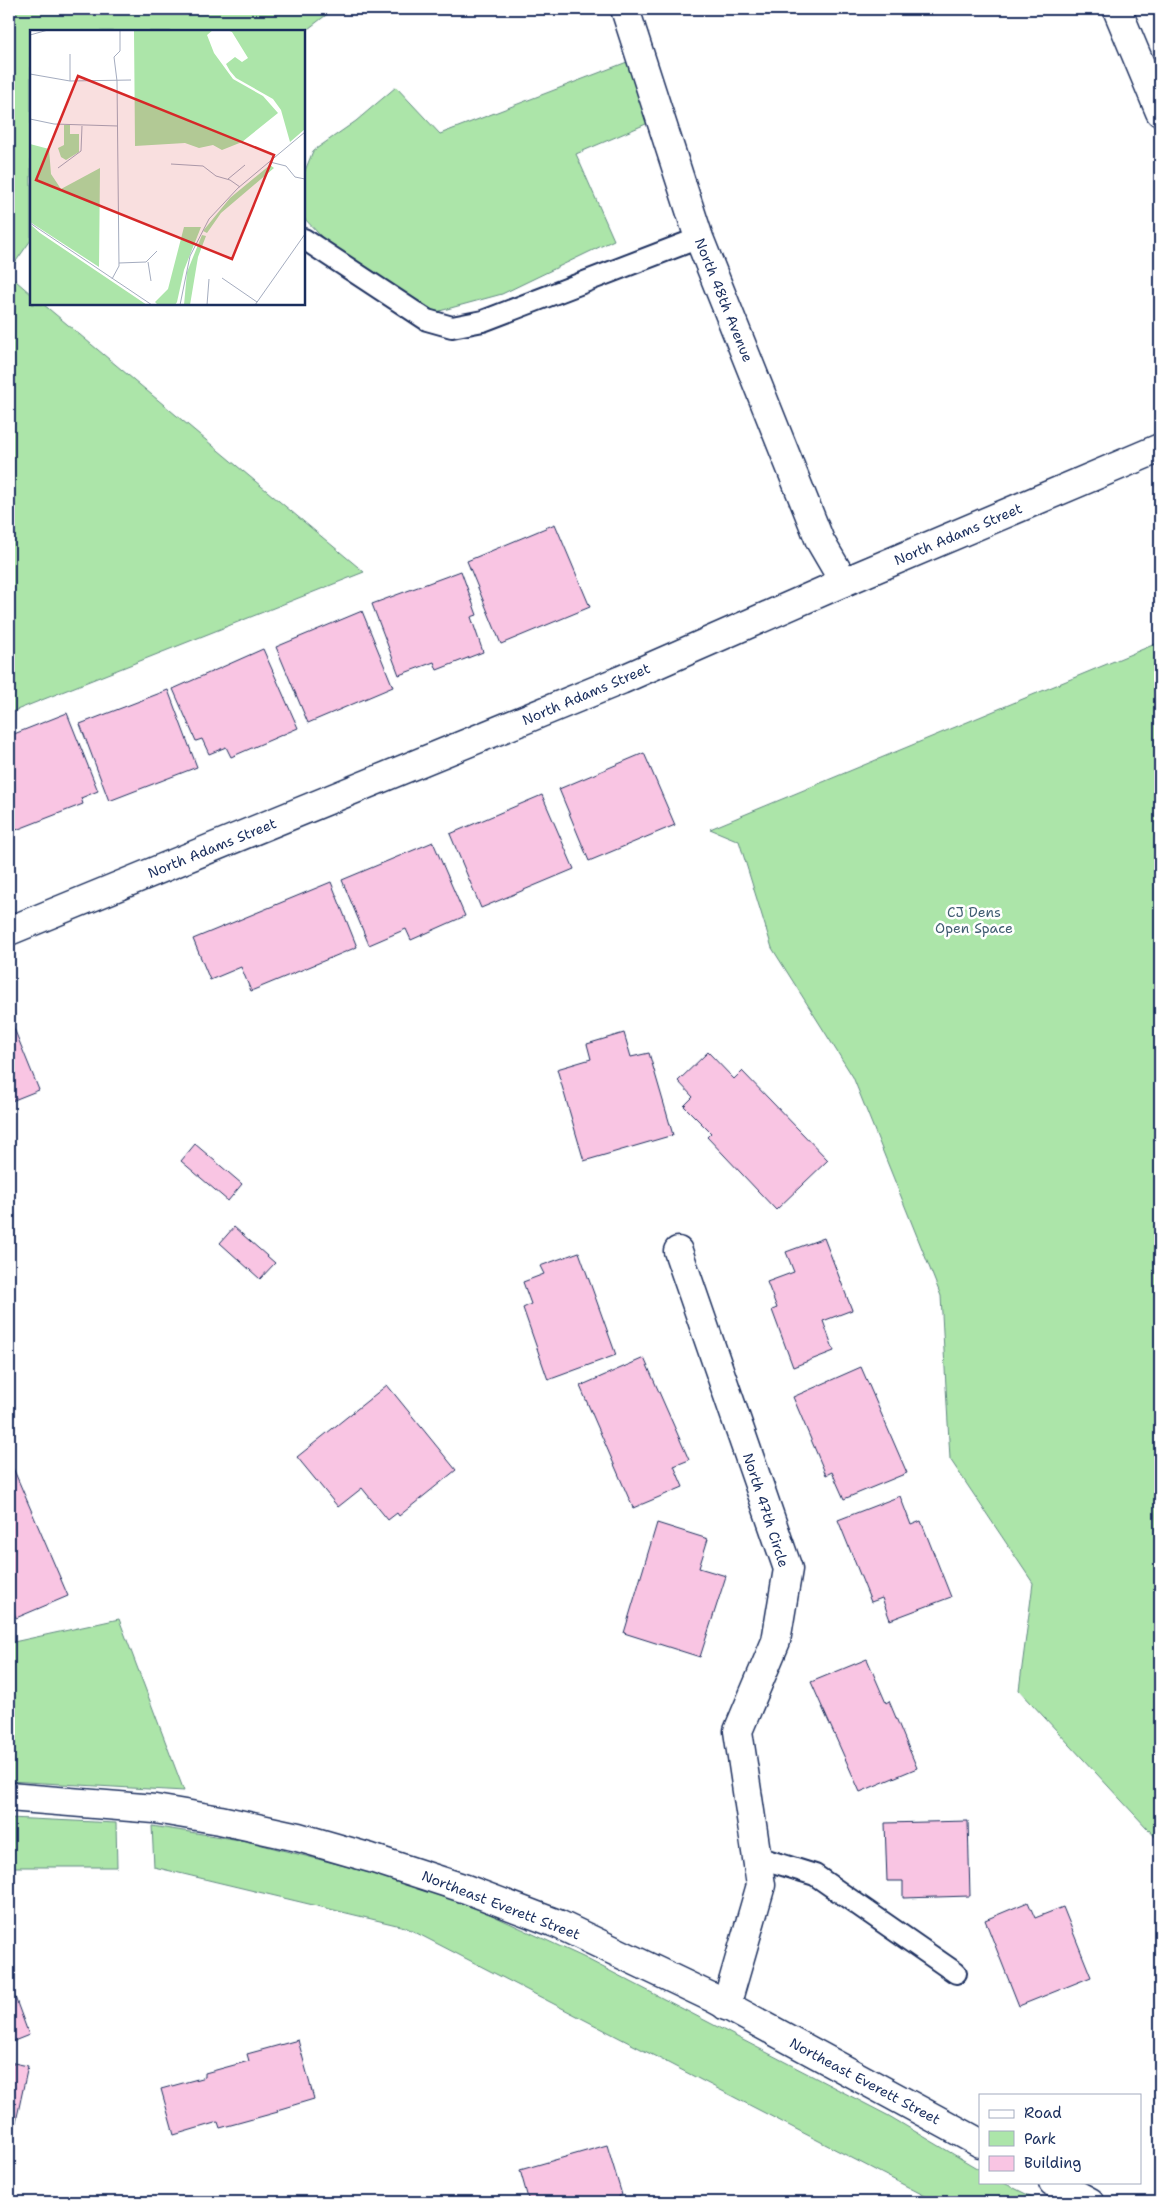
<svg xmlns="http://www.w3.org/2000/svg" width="1169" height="2211" font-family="'Shantell Sans',sans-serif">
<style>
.green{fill:#ace5a9;stroke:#648a84}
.building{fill:#f9c5e3;stroke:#1b2f5e}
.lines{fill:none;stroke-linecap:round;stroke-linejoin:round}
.lane-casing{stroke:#1b2f5e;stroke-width:24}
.street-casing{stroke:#1b2f5e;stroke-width:31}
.secondary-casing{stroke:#1b2f5e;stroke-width:31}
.lane{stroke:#fff;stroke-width:20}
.street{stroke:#fff;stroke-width:28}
.secondary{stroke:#fff;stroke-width:28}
.labels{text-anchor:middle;stroke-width:5;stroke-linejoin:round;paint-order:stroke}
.street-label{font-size:14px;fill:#1b2f5e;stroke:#fff}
.park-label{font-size:14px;fill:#3f5c71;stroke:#fff}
.inset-road{fill:none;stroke:#a4acbf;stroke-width:1}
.view{fill:#d62828;fill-opacity:0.15;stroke:#d62828;stroke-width:2.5}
.inset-edge{fill:none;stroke:#1b2f5e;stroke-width:2.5}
</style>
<rect width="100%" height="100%" fill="#fff"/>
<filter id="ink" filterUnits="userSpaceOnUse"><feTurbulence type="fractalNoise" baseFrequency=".02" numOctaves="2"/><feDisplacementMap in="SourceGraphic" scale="10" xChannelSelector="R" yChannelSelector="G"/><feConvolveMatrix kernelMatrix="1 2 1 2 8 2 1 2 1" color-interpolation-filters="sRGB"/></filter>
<g filter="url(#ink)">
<!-- green -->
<g class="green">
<polygon points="9,9 334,9 304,32 31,31 31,240 9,271"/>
<polygon points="640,57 660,118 576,154 614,240 502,294 436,312 332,248 304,218 304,173 313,151 356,121 396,87 440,134"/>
<polygon points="9,275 31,294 31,304 43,304 364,572 9,713"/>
<polygon points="1160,642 1160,1842 1019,1690 1033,1583 950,1459 941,1296 853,1077 772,948 739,841 710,829"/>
<polygon points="119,1619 184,1791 9,1781 9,1643"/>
<polygon points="9,1818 116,1823 117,1867 9,1867"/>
<polygon points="152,1826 246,1841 433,1888 583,1957 889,2116 980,2170 980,2182 1002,2182 1042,2202 937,2202 405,1927 154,1867"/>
</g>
<!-- building -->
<g class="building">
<polygon points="555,524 590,607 501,644 467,561"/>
<polygon points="461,571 477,615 471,617 483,652 437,670 434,662 399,675 372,604"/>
<polygon points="362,611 393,687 308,723 276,647"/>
<polygon points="263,649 298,728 231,757 226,747 209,754 202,739 196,741 173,689"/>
<polygon points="168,690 197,767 109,801 80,724"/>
<polygon points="67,713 98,791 81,798 83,804 11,832 9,827 9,736"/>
<polygon points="644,753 675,825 589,861 559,789"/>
<polygon points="542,795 574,869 481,908 450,834"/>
<polygon points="433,842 465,916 411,940 406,929 369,945 342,880"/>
<polygon points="331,882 357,947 251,991 241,967 210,980 193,939"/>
<polygon points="11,1021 39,1090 9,1102 9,1022"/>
<polygon points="624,1033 631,1057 649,1053 673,1135 584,1161 557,1069 591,1059 587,1044"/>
<polygon points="708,1052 734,1079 742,1071 828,1160 776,1210 707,1137 711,1133 684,1106 693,1097 678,1081"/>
<polygon points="195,1144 242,1184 228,1201 181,1161"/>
<polygon points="234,1227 275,1263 260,1279 220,1243"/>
<polygon points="824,1238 852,1310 823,1321 834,1351 793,1367 772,1310 777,1308 767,1282 794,1272 786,1252"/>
<polygon points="579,1252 616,1355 548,1380 523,1308 531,1304 523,1282 544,1274 540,1266"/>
<polygon points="644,1358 689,1460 674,1466 683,1487 633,1508 580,1386"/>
<polygon points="861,1367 907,1473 844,1499 832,1472 826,1475 793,1397"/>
<polygon points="387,1385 456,1470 399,1516 397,1513 388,1520 362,1488 338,1507 297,1457"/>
<polygon points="13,1468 68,1596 16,1618 9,1600 9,1470"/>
<polygon points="900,1496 911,1525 921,1521 951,1597 890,1620 882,1598 871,1602 838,1520"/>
<polygon points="657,1523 708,1539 699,1568 726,1576 700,1657 624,1633"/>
<polygon points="867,1659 886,1703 889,1701 917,1768 860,1792 811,1682"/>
<polygon points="968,1821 970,1896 903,1898 903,1881 887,1881 885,1823"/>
<polygon points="1028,1902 1035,1918 1063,1907 1091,1977 1019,2006 985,1920"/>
<polygon points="9,1981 29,2035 9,2043"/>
<polygon points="298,2040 314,2099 277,2110 278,2112 220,2128 218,2122 174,2135 161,2089 205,2077 205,2073 249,2061 247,2054"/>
<polygon points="9,2062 28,2066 9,2154"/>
<polygon points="607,2145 622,2195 619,2196 621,2202 529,2202 520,2170"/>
</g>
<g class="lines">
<defs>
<g id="lane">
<polyline points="304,239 427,320 452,327 483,321 699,238"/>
<polyline points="757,1857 815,1875 956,1973"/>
</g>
<g id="street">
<polyline points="625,9 699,238 820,541 844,582"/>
<polyline points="1117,9 1160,112"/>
<polyline points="9,931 621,680 844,582 1160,448"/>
<polyline points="678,1251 788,1569 776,1641 738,1731 761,1885 726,2006"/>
</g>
<g id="secondary">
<polyline points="9,1797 155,1809 220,1820 298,1837 371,1858 466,1889 558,1924 711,1997 980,2143"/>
<polyline points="1053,2182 1090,2202"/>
</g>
</defs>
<!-- lane casing -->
<use href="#lane" class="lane-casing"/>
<!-- street casing -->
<use href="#street" class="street-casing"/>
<!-- secondary casing -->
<use href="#secondary" class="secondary-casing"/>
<!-- lane -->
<use href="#lane" class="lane"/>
<!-- street -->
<use href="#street" class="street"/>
<!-- secondary -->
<use href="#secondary" class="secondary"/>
</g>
</g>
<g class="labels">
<!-- street labels -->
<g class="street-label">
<text transform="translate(724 300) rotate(68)" y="5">North 48th Avenue</text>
<text transform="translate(958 534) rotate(-23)" y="5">North Adams Street</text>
<text transform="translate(586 694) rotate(-23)" y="5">North Adams Street</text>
<text transform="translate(212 848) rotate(-22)" y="5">North Adams Street</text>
<text transform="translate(766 1510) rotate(72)" y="5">North 47th Circle</text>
<text transform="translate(501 1905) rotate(21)" y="5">Northeast Everett Street</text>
<text transform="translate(865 2081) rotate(28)" y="5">Northeast Everett Street</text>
</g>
<!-- park labels -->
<g class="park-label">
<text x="974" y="917">CJ Dens<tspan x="974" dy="16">Open Space</tspan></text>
</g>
</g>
<!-- overview -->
<g transform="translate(30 30)">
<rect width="275" height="275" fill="#fff"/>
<path d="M104,0h79l-6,5 7,18 19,26 30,17 15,17 -36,29 -20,8 -9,-5 -14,3 -14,-5 -50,3zM197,0h78v99l-15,13 -9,-32 -8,-11 -37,-21 -6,-7 -4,-7 9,-7 7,5 6,-4 -16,-26zM34,95h6v9h9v18l-13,8 -5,-3 -3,-9 6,-3zM0,114l19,5 2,25 10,15 39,-21 -1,99 -69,-45zM240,135l4,3 -53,45 -14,20 -4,-2 27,-33zM0,194l10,9 107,72h-117zM154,197h17l-17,43 -7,32 -2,3h-17l-3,-3 13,-13zM172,205l4,1 -8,21 -8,48h-6l3,-33z" fill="#ace5a9"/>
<path class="inset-road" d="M0,5l18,-5M40,24v27M0,44l40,7 61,-1M0,89l24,5 64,2M240,132l16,4 9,11 10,2M141,134l32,2 13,10 14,4 10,7M28,138l23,-17 1,-25M198,149l17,-14M0,193l122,82M118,232l3,19M89,233l27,-1 11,-11M192,248l35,24M82,249l7,-13 -2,-185 -3,-24 6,-6v-21M150,275l10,-49 19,-37 29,-31 67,-56M177,275l2,-26M225,275l50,-71"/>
<path class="view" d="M48,46l196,79 -42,104 -196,-79z"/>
<rect width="275" height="275" class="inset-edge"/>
</g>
<!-- margin -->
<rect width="1169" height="2211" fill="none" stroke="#fff" stroke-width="30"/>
<rect x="15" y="15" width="1139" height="2181" fill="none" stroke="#1b2f5e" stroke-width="2" filter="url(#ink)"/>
<!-- legend -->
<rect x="979" y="2094" width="162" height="90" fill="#ffffff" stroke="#a4acbf"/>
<rect x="989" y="2110" width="25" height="8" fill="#ffffff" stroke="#a4acbf"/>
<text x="1024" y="2118" font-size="15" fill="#1b2f5e">Road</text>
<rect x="989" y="2131" width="25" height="15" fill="#ace5a9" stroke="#a4acbf"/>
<text x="1024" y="2144" font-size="15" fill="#1b2f5e">Park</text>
<rect x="989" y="2156" width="25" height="15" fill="#f9c5e3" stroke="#a4acbf"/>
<text x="1024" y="2168" font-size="15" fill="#1b2f5e">Building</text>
</svg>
